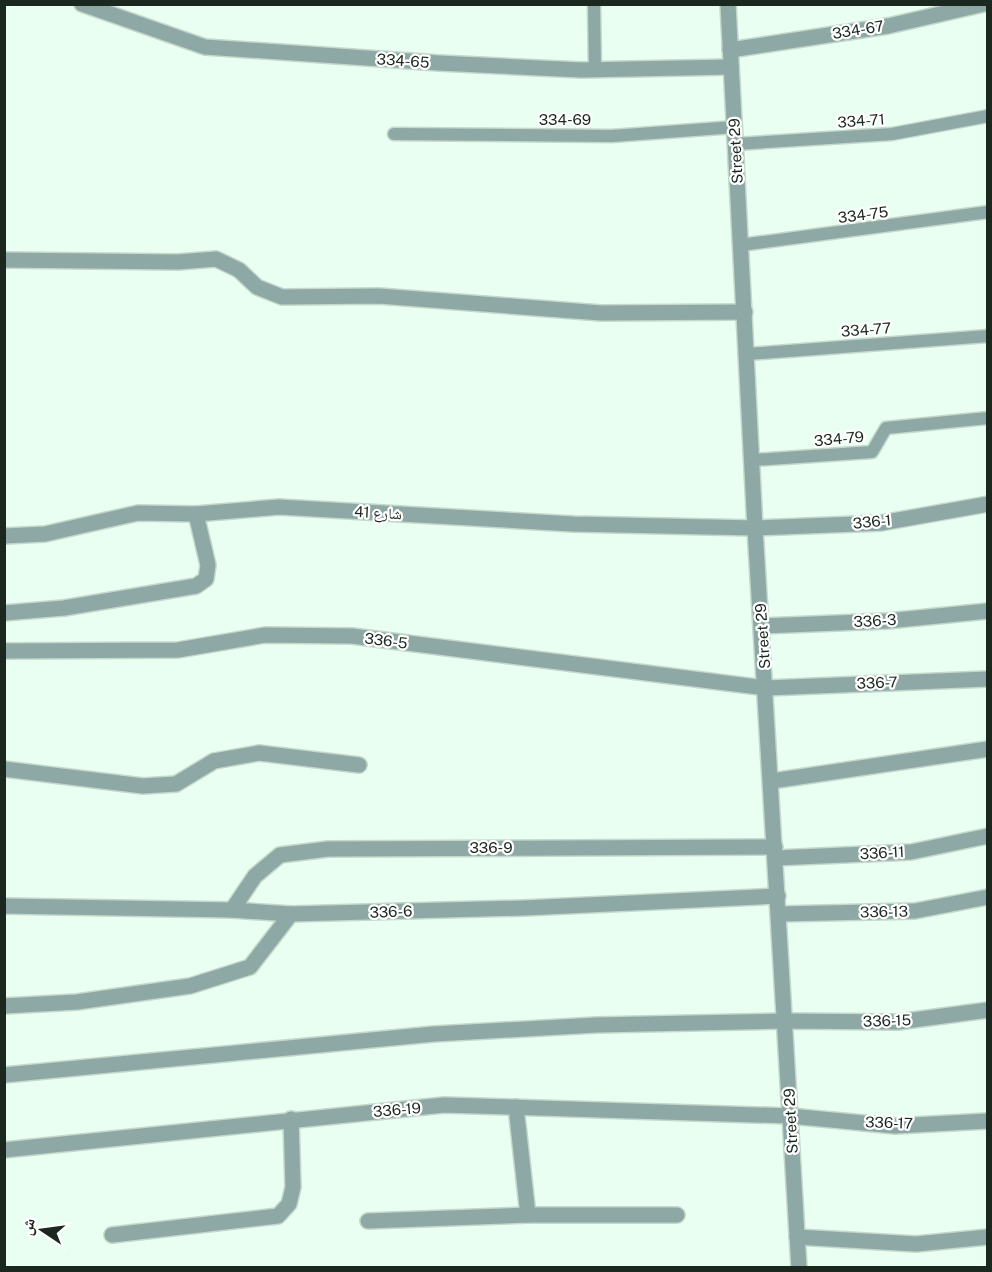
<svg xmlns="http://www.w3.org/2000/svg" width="992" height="1272" font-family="'Public Sans','Noto Naskh Arabic',sans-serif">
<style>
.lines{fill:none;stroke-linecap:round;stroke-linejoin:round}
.service-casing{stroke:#c4d8cb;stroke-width:15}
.minor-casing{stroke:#c4d8cb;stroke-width:18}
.tertiary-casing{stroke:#c4d8cb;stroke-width:18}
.service{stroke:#8ea8a6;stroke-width:12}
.minor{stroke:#8ea8a6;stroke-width:15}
.tertiary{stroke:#8ea8a6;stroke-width:15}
.labels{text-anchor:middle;stroke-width:4.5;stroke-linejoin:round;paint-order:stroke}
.street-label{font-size:15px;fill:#1a281f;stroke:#fff}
</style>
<rect width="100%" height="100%" fill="#e9fff1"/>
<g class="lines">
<defs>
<g id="service">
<polyline points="594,4 595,69"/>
<polyline points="394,134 612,136 735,127"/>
<polyline points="736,144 892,134 988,116"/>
<polyline points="741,245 988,212"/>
<polyline points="748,354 988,336"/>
<polyline points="753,460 872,452 886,428 988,418"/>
</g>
<g id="minor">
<polyline points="82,4 205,47 439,63 581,70 731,67"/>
<polyline points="730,50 888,26 984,4"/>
<polyline points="4,260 178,262 216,259 239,270 257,287 282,297 379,296 601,313 745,312"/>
<polyline points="4,536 45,534 138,513 196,514 279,507 573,524 755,528 881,523 988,504"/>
<polyline points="4,613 64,608 196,586 206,579 208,565 196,514"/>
<polyline points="762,626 887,621 988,611"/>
<polyline points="4,651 178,650 265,635 352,636 766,688 988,679"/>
<polyline points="4,769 143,786 176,784 214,761 259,753 359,765"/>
<polyline points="772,781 988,749"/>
<polyline points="776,858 911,852 988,836"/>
<polyline points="4,906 232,910 291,914 524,908 778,896"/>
<polyline points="232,910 255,876 280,855 328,849 775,847"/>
<polyline points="779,914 915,911 988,897"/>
<polyline points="4,1006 77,1002 190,986 250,967 291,914"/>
<polyline points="4,1075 434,1034 596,1025 785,1021 898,1022 988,1010"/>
<polyline points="516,1107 528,1215"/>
<polyline points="4,1150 444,1105 790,1116 895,1126 988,1121"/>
<polyline points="368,1221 528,1215 677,1215"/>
<polyline points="112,1235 278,1216 289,1204 293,1187 291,1119"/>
<polyline points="797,1237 916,1244 988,1237"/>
</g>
<polyline id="tertiary" points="728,4 755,528 799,1268"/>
</defs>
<!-- service casing -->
<use href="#service" class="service-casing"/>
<!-- minor casing -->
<use href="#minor" class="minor-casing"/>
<!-- tertiary casing -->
<use href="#tertiary" class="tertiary-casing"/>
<!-- service -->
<use href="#service" class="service"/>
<!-- minor -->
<use href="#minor" class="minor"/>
<!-- tertiary -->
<use href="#tertiary" class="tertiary"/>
</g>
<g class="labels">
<!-- street labels -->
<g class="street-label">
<text transform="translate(858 30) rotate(-9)" y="5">334-67</text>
<text transform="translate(403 61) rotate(4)" y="5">334-65</text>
<text x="565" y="125">334-69</text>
<text transform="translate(861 121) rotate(-4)" y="5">334-71</text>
<text transform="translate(736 151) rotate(-93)" y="5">Street 29</text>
<text transform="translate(863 215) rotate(-7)" y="5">334-75</text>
<text transform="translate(866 330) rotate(-4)" y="5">334-77</text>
<text transform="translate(839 439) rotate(-5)" y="5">334-79</text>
<text transform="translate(378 513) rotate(3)" y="5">شارع 41</text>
<text transform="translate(872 522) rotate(-5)" y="5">336-1</text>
<text transform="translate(875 621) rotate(-3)" y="5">336-3</text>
<text transform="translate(763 636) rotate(-94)" y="5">Street 29</text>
<text transform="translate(386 641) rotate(7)" y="5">336-5</text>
<text transform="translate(877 683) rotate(-2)" y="5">336-7</text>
<text x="491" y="853">336-9</text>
<text transform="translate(882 853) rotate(-3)" y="5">336-11</text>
<text transform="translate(391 912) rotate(-2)" y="5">336-6</text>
<text transform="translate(884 912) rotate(-1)" y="5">336-13</text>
<text transform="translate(887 1021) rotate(-2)" y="5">336-15</text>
<text transform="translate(397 1110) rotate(-5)" y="5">336-19</text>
<text transform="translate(791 1121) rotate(-93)" y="5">Street 29</text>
<text transform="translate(889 1123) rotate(2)" y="5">336-17</text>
</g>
</g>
<!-- border -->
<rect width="992" height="1272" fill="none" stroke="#1a281f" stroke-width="12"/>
<!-- north arrow -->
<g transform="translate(42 1230) rotate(283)" stroke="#ffffff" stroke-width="4.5" paint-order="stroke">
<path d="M0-4.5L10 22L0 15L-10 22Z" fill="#1a281f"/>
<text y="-9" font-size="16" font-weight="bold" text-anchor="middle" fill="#1a281f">ش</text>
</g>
</svg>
